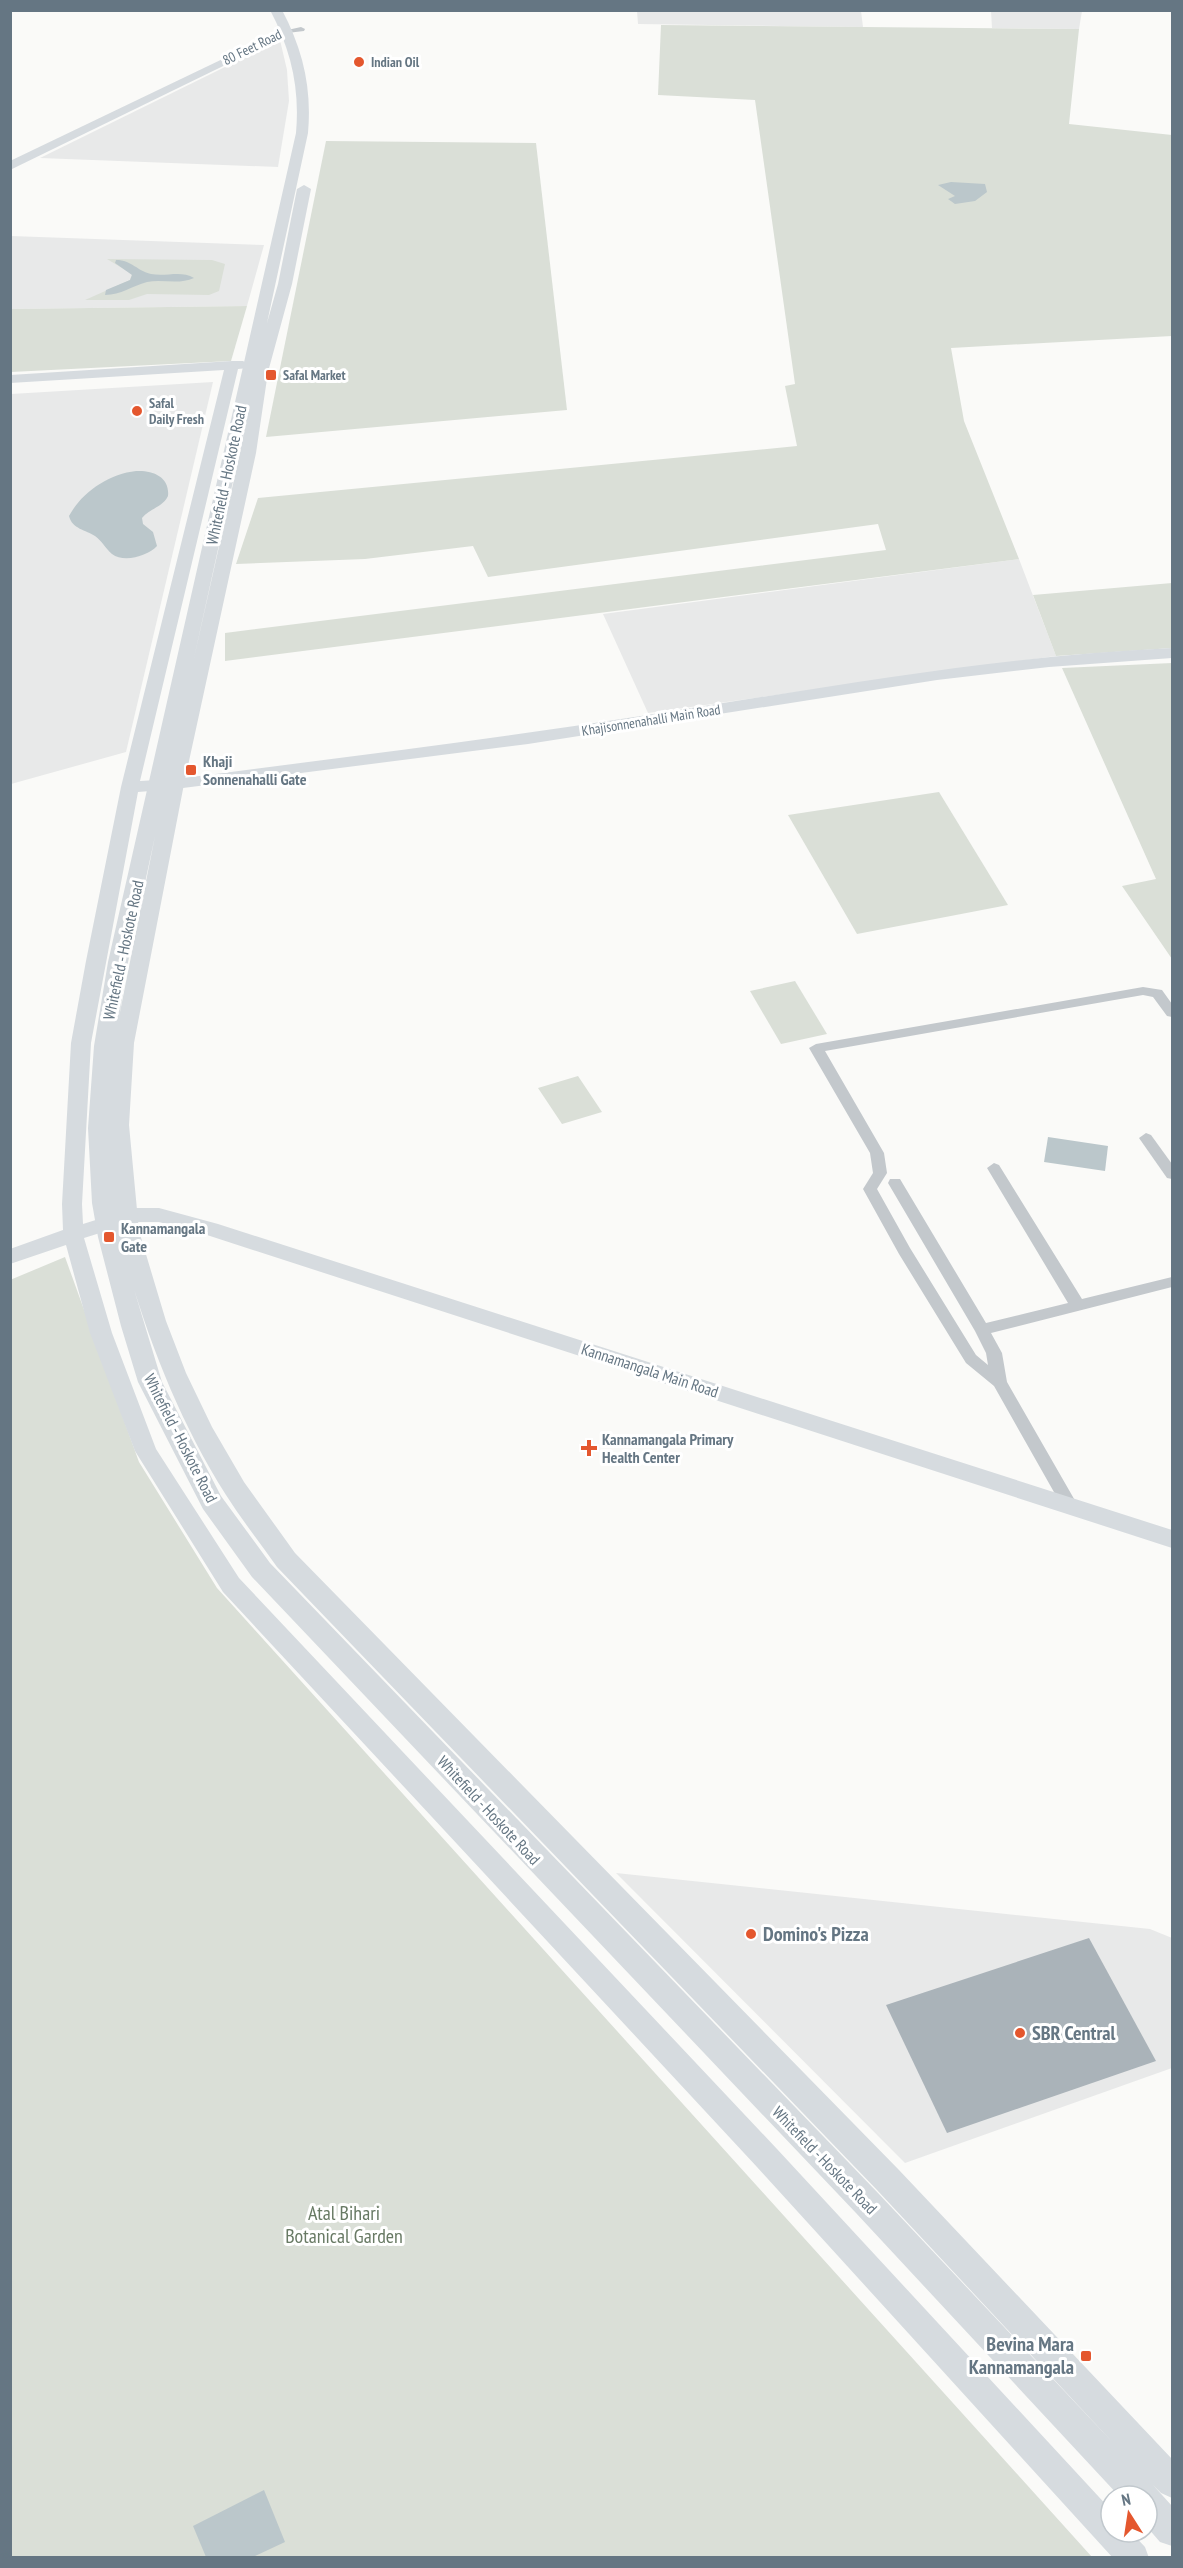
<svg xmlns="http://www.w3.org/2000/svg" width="1183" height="2568" font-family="'PT Sans Narrow',sans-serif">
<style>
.built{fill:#e8e9e9}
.green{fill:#dadfd7}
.water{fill:#bbc7cb}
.building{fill:#aab3b9}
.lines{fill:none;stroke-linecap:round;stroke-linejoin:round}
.street{fill:#c3c8cc;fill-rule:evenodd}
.secondary{fill:#d6dbdf;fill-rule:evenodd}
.primary{fill:#d6dbdf;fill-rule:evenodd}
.poi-dot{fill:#e4572e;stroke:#fff;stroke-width:2}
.labels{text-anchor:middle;stroke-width:6;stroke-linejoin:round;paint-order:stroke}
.far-street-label{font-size:14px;fill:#657683;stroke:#fff}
.far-poi-label{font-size:14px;font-weight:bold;fill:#657683;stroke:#fff;text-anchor:start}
.street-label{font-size:16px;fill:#657683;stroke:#fff}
.poi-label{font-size:16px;font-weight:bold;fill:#657683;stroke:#fff;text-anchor:start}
.near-poi-label{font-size:20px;font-weight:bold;fill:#657683;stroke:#fff;text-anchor:start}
.near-park-label{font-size:20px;fill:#687a64;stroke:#fff}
</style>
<rect width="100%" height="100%" fill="#fafaf8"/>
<!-- built -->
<g class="built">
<polygon points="637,11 861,11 863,27 638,24"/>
<polygon points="991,11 1082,11 1079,29 992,28"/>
<polygon points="280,40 287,70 289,101 278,167 40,158"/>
<polygon points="11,236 264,245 247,306 11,309"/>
<polygon points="213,382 126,752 11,784 11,394"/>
<polygon points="1019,559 1056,656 648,713 603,614"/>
<polygon points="616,1873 1150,1929 1172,1938 1172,2068 905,2163"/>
</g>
<!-- green -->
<g class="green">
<polygon points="661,25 1079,29 1069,124 1172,135 1172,336 951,348 964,421 1019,559 225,661 225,633 886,550 878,524 488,577 473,546 365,559 236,564 258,498 797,446 785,386 795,384 755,100 658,95"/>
<polygon points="326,141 536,143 567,410 266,437"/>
<polygon points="107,259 212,260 225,264 219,291 209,295 147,294 129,300 85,300 130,280 132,274"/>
<polygon points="247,306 231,361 11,372 11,309"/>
<polygon points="1172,583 1172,648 1056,656 1033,595"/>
<polygon points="1172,663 1172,959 1122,886 1156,879 1062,668"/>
<polygon points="939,792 1008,905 857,934 788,815"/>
<polygon points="795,981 827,1034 781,1044 750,991"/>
<polygon points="578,1076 602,1112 562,1124 538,1088"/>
<polygon points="65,1257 139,1462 217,1588 1092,2557 11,2558 10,1280"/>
</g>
<!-- water -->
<g class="water">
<polygon points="951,182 985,184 987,192 975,201 955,204 948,199 955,196 938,185"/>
<path d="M116,260c16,0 21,11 35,14 15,3 30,-4 43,4 -15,7 -31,1 -47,4 -15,4 -26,13 -42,13l1,-5 24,-10 2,-5 -17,-12z"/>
<path d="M136,471c17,-1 34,6 32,25 -6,12 -18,12 -26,22l1,6 10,8 4,14c-9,10 -33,17 -45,8 -6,-5 -10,-13 -17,-18 -9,-6 -23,-7 -26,-20 13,-24 40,-42 67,-45z"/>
<polygon points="1048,1137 1108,1146 1105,1171 1044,1162"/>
<polygon points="264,2490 285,2542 253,2557 206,2557 193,2526"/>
</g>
<!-- building -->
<polygon class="building" points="1089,1938 1156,2061 947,2133 886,2005"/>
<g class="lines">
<!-- street -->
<g class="street">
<polygon points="301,27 305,29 304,31 287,33 283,31"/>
<polygon points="1143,987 1162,990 1172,1004 1172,1017 1167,1016 1153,997 1143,995 825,1051 884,1153 887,1173 877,1189 910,1248 976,1355 988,1365 986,1353 975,1331 888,1183 890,1179 900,1179 986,1323 1068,1303 987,1168 994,1163 999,1165 1082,1299 1172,1277 1172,1287 991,1333 1002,1353 1007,1382 1077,1504 1075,1508 1069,1510 1063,1508 994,1386 966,1363 899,1254 863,1189 873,1173 870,1153 809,1048 816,1044"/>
<polygon points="1146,1133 1151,1135 1172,1164 1172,1179 1167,1178 1139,1138"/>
</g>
<!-- secondary -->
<g class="secondary">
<polygon points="287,28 293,31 291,33 10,170 10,161"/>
<path d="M232,361h11l7,4 -2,3 -10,1 -98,412 35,-2c156,-20 311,-39 466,-63 176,-27 353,-60 531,-68v10l-123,9 -112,13 -409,64 -353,45 -37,3 -47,251 -9,161 1,20 51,-16h25l59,16 954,306v18l-965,-313 -48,-13h-24l-51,16 28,95 44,116 83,129 538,571 334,361v22h20l14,15 4,11h-36l-356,-391 -534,-575 -88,-141 -45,-118 -24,-88 -56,19v-15l53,-19 -1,-26 9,-161 15,-82 35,-174 103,-417 -214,13v-8z"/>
</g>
<!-- primary -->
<path class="primary" d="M270,10h12c21,40 30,78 26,123l-41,190 11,-39 19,-95 7,-4 7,4 -19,95 -24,88 -12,81 -72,331 -50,259 -5,82 10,106 27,90 20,52 26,54 32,55 51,71 604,617 273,289v39l-11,-5 -8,-8 19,21v40l-12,-4 -13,-15v-31h-28l-263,-283 -604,-636 -49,-68 -65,-127 -17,-56 -23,-89 -6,-34 -4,-75 6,-82 14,-84 188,-829c4,-45 -5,-83 -26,-123zM245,427l-5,26 -46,205zM155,836l-36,181 9,-55zM130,1276c23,77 53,151 96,219 16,25 34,48 51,72l600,623 240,257 -239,-254 -608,-630 -49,-67 -59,-114z"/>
</g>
<!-- markers -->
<g class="poi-dot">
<circle cx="359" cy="62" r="6"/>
<rect x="265" y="369" width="12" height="12" rx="3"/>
<circle cx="137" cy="411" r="6"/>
<rect x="185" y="764" width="12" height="12" rx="3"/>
<rect x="103" y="1231" width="12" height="12" rx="3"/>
<path d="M586 1439h6v6h6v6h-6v6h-6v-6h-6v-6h6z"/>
<circle cx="751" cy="1934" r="6"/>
<circle cx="1020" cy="2033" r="6"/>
<rect x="1080" y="2350" width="12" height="12" rx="3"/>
</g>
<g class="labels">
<!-- far-street labels -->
<g class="far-street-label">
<text transform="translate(252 47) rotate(-26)" y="5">80 Feet Road</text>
<text transform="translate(651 720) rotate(-9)" y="5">Khajisonnenahalli Main Road</text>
</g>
<!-- far-poi labels -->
<g class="far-poi-label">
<text x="371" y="67">Indian Oil</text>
<text x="283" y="380">Safal Market</text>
<text x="149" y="408">Safal<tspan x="149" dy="16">Daily Fresh</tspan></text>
</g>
<!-- street labels -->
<g class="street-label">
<text transform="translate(226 475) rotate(-78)" y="6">Whitefield - Hoskote Road</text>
<text transform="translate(123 950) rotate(-78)" y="6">Whitefield - Hoskote Road</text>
<text transform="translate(650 1370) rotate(18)" y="6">Kannamangala Main Road</text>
<text transform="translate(181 1438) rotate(63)" y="6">Whitefield - Hoskote Road</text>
<text transform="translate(489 1810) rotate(47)" y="6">Whitefield - Hoskote Road</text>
<text transform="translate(825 2160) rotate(46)" y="6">Whitefield - Hoskote Road</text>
</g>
<!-- poi labels -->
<g class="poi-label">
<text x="203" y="767">Khaji<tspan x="203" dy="18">Sonnenahalli Gate</tspan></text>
<text x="121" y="1234">Kannamangala<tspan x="121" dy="18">Gate</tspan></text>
<text x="602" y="1445">Kannamangala Primary<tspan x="602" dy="18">Health Center</tspan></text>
</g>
<!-- near-poi labels -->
<g class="near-poi-label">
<text x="763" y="1941">Domino's Pizza</text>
<text x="1032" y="2040">SBR Central</text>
<text x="1074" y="2351" text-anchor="end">Bevina Mara<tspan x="1074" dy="23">Kannamangala</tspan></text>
</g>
<!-- near-park labels -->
<g class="near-park-label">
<text x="344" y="2220">Atal Bihari<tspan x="344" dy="23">Botanical Garden</tspan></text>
</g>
</g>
<!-- border -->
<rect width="1183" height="2568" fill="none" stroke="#657683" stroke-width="24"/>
<!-- north arrow -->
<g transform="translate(1129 2514) rotate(348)"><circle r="28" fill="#ffffff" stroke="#c1c8cd" stroke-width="1.5"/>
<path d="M0-4.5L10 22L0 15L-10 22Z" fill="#e4572e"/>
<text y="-9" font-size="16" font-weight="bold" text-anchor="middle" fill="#657683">N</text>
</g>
</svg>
